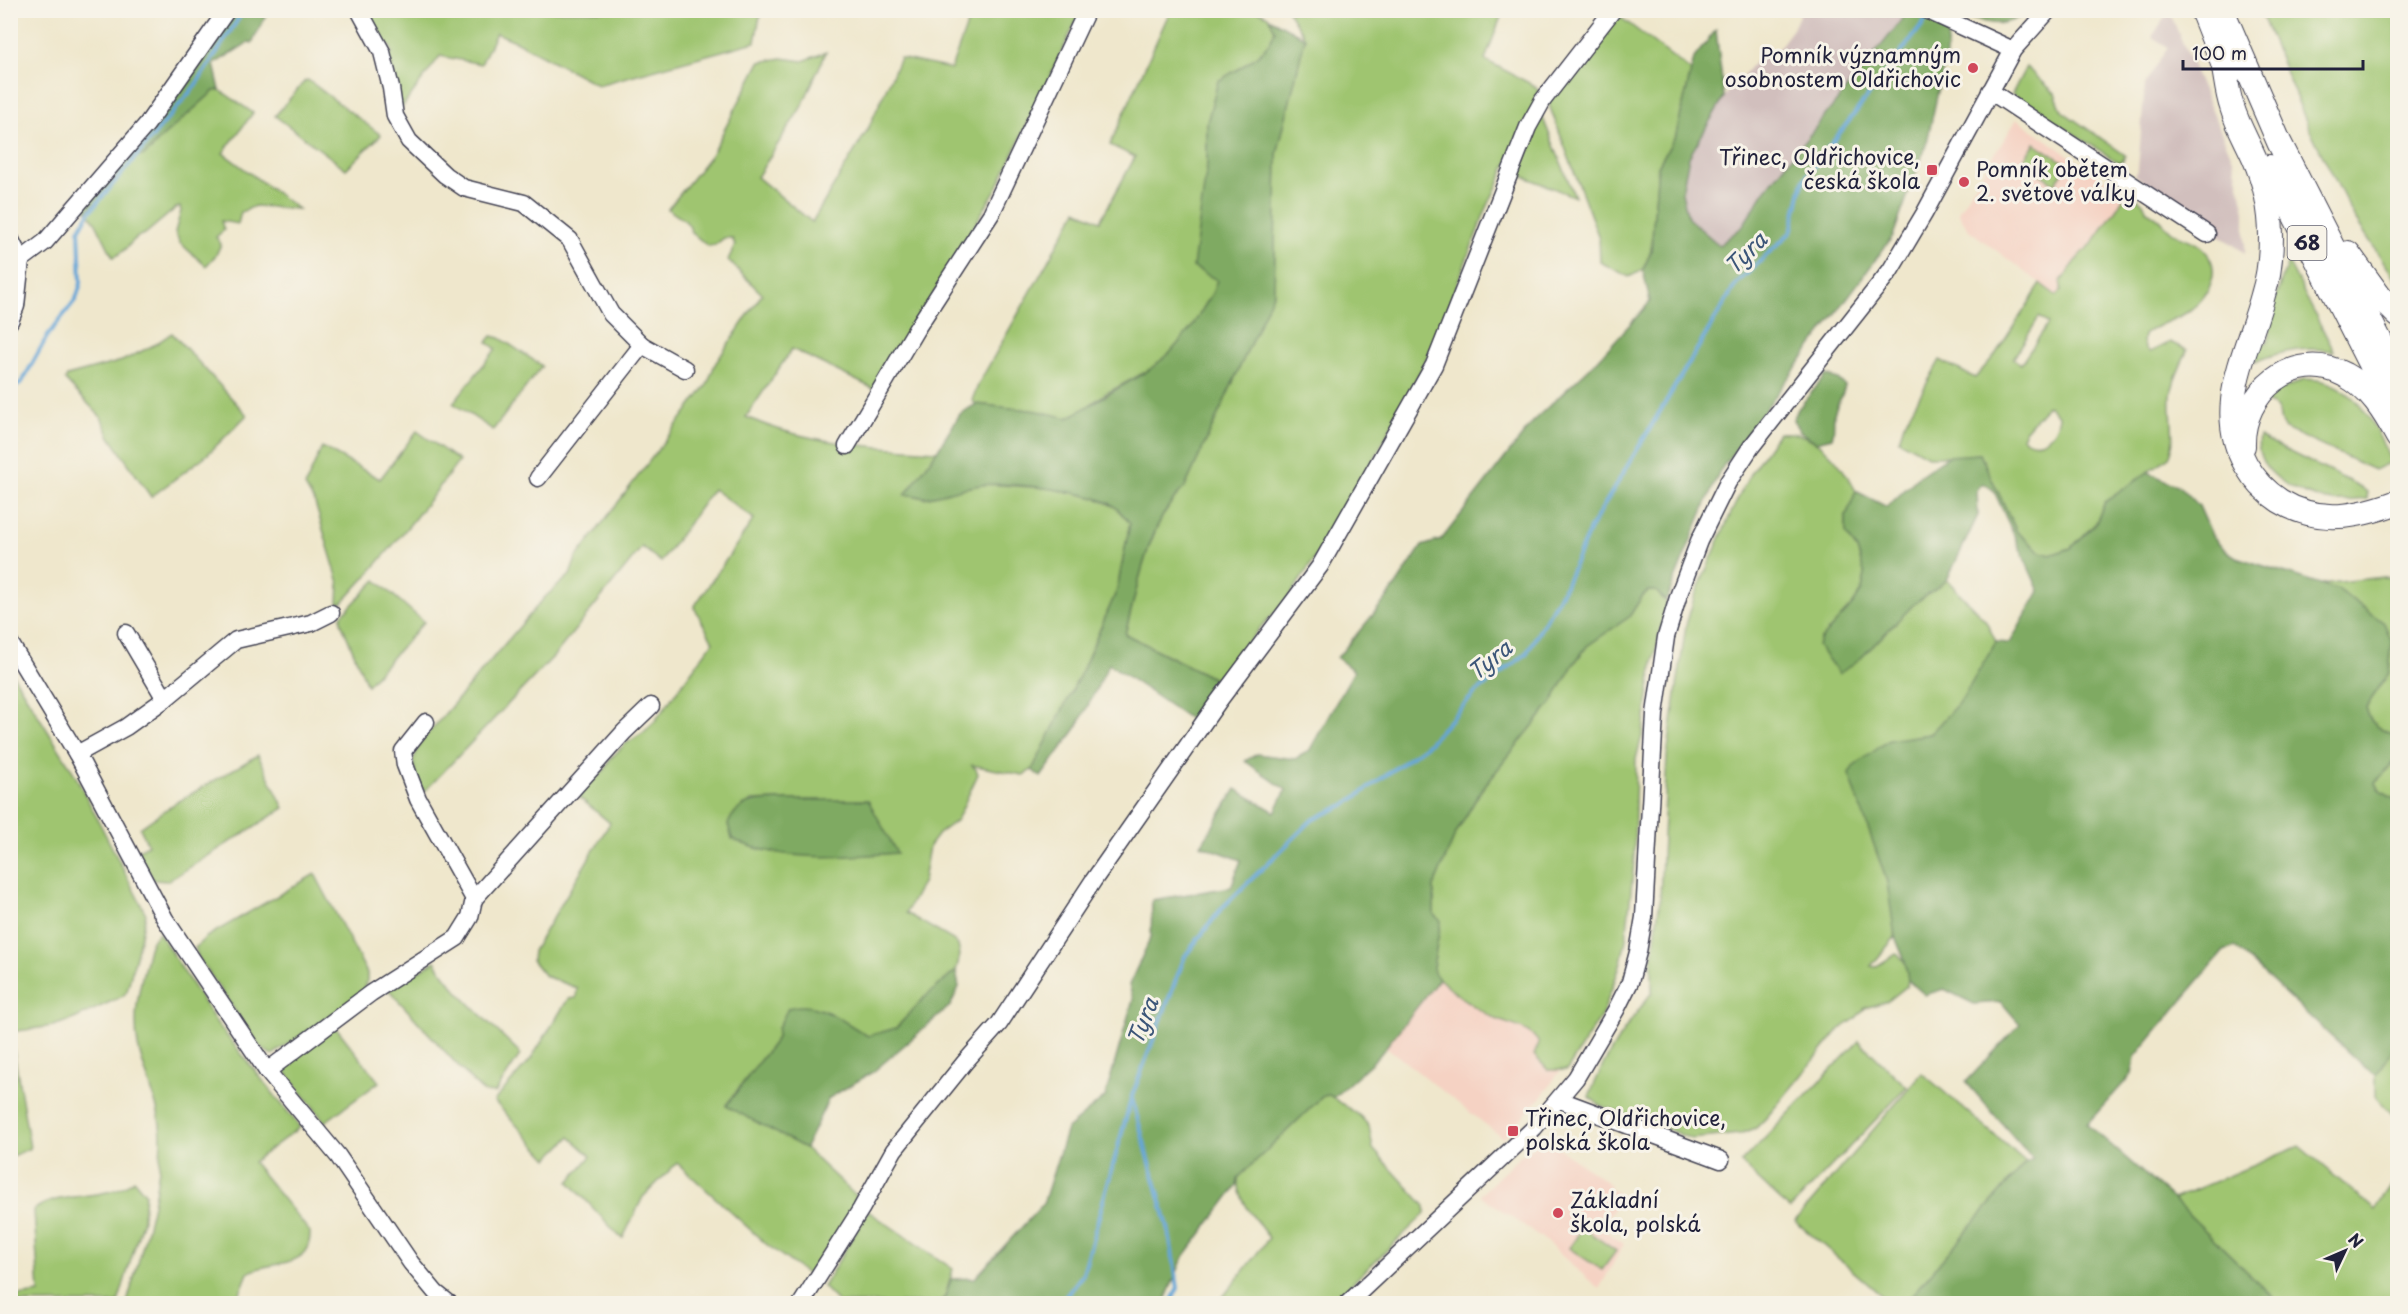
<svg xmlns="http://www.w3.org/2000/svg" width="2408" height="1314" font-family="'Playpen Sans',sans-serif">
<style>
.built{fill:#f5d2c3}
.industrial{fill:#d1bfbd}
.green{fill:#9fc570;stroke:#607456;stroke-width:1.5;fill-rule:evenodd}
.forest{fill:#7faa62;stroke:#50664e;stroke-width:1.5}
.lines{fill:none;stroke-linecap:round;stroke-linejoin:round}
.stream{stroke:#63a5d7;stroke-width:4}
.minor-casing{stroke:#414051;stroke-width:19}
.highway-casing{stroke:#414051;stroke-width:26}
.minor{stroke:#fff;stroke-width:16}
.highway{stroke:#fff;stroke-width:24}
.poi-dot{fill:#d1495b;stroke:#f7f3e8;stroke-width:2}
.labels{text-anchor:middle;stroke-width:6;stroke-linejoin:round;paint-order:stroke}
.shield{fill:#f7f3e8;stroke:#62616f;stroke-width:1.5}
.shield-label{font-size:20px;font-weight:bold;fill:#22223b}
.poi-label{font-size:21px;fill:#22223b;stroke:#f7f3e8;text-anchor:start}
.water-label{font-size:22px;font-style:italic;fill:#3c5679;stroke:#f7f3e8}
</style>
<rect width="100%" height="100%" fill="#f7f3e8"/>
<filter id="ink" filterUnits="userSpaceOnUse"><feTurbulence type="fractalNoise" baseFrequency=".0167" numOctaves="2"/><feDisplacementMap in="SourceGraphic" scale="12" xChannelSelector="R" yChannelSelector="G"/><feConvolveMatrix kernelMatrix="1 2 1 2 8 2 1 2 1" color-interpolation-filters="sRGB"/></filter>
<filter id="wash" filterUnits="userSpaceOnUse"><feTurbulence type="fractalNoise" baseFrequency=".008" numOctaves="4" result="noise"/><feDisplacementMap in="SourceGraphic" scale="24" xChannelSelector="R" yChannelSelector="G"/><feGaussianBlur stdDeviation="1.35" result="paint"/><feColorMatrix in="noise" values="0 0 0 0 0 0 0 0 0 0 0 0 0 0 0 0 0 1.4 0 .05"/><feComposite in="paint" operator="in"/></filter>
<g filter="url(#wash)">
<rect width="100%" height="100%" fill="#efe7cc"/>
<!-- built -->
<g class="built">
<polygon points="2017,119 2126,195 2092,244 2083,252 2062,281 2061,291 2057,296 1969,230 1958,212"/>
<polygon points="1439,979 1475,1007 1496,1019 1520,1026 1536,1038 1539,1043 1534,1055 1540,1063 1560,1071 1542,1096 1503,1138 1386,1047"/>
<polygon points="1545,1138 1611,1185 1609,1187 1623,1198 1599,1227 1624,1244 1599,1289 1542,1238 1480,1195 1519,1157"/>
</g>
<!-- industrial -->
<g class="industrial">
<polygon points="1801,11 1909,11 1764,192 1742,227 1719,245 1688,218 1682,192 1689,157 1724,97 1762,54 1772,57 1793,29"/>
<polygon points="2169,11 2234,162 2245,211 2245,253 2134,175 2138,169 2145,84 2168,47 2152,37"/>
</g>
<!-- green -->
<g class="green">
<polygon points="366,11 761,11 755,42 598,85 513,40 496,33 481,64 440,56 400,110 388,56 392,53 390,46 384,45"/>
<path d="M972,11h109l-83,175 -122,204 -84,-41 -46,68c60,27 126,30 191,34l-31,43 19,4 19,-6 40,-8 65,4 48,10 18,9 15,16 -13,67 -35,81 -50,99 -9,5 -52,-10 5,4 2,5 -21,46 -19,14 -9,12 -6,35 -17,32 47,27 5,5 2,10 -4,16 -32,27 -28,30 -28,9 -40,-25 -50,16 -1,10 -51,67 79,43 55,52 -48,78 -46,-34 -89,-81 -34,34 -20,41 -4,-2 -50,-54 22,-26 -21,-19 -22,22 -54,-58 37,-42 37,-60 8,-1 1,-10 -32,-12 -13,-16 1,-9 77,-128 -36,-30 24,-16 8,-9 4,-9 15,-15 18,-11 12,-12 58,-79 -19,-35 60,-88 -41,-30 -52,73 -19,-15 -88,109 -130,136 -7,-13 -4,-18 7,-18 125,-146 25,-22 6,-17 131,-173 8,-21 47,-70 -34,-34 7,-15 -3,-7h-8l-9,7 -7,1 -17,-14c-2,-13 -14,-15 -23,-23l43,-54 49,-93 22,-4 21,3 23,-9 -24,54 -45,71 55,45 56,-93 32,-71 51,11zM779,800l34,1 83,52 -49,3 -58,-2 -56,-15 -5,-15 23,-23z"/>
<path d="M1170,11h88l10,5 7,14c-7,25 -36,38 -57,51l-11,42v42l10,115 -4,12 -21,35 -22,26 -21,17 -44,24 -32,23 -11,1 -24,-7 -62,-7 -4,-4 7,-17 98,-173 23,11 35,-64 -25,-12z"/>
<path d="M1288,11h215l-18,49 50,26 5,7 -55,119 -46,119 -16,35 -60,114 -24,42 -52,78 -28,29 -40,52 -94,-47c13,-47 23,-113 60,-147l89,-195 3,-138 28,-116z"/>
<polygon points="2260,11 2397,11 2397,282 2354,217 2309,128"/>
<polygon points="1615,13 1691,71 1676,135 1658,166 1651,251 1643,270 1629,277 1600,262 1599,238 1548,102"/>
<polygon points="2026,67 2055,93 2062,111 2125,155 2123,161 2119,163 2012,94"/>
<polygon points="308,80 381,135 346,169 275,116 305,81"/>
<path d="M220,90l33,23 -30,40 75,56 -43,-3 -14,6 -3,12 -17,-3 3,9 -8,7 5,7 -5,11 -10,11 -26,-23 -5,-11 6,-21 -1,-4 -4,1 -31,26c-13,2 -19,20 -32,23l-17,-34 -9,-12v-3l20,-16 12,-24 8,-9 24,-9 9,-11 54,-48z"/>
<polygon points="1542,116 1575,197 1515,173"/>
<polygon points="2035,143 2068,165 2055,184 2022,162"/>
<path d="M2126,195c10,0 18,6 21,16 13,6 15,13 25,21 9,6 20,7 29,15 25,21 7,52 -15,66 -13,8 -30,11 -42,22l-1,6 2,7 5,4 20,-10 17,8c-5,15 -14,28 -16,45 -2,18 6,49 -2,62l-64,45 -9,21 -25,25 -21,7 -9,-3 -24,-20 -37,-78 -19,2h-33l-29,-16 5,-16 36,-64 35,18 20,-23 46,-71 16,12 4,-5v-10l22,-29 9,-8zM2039,317l9,7 -27,40 -8,-5zM2047,406h3l9,11c-3,19 -19,34 -37,20l3,-6z"/>
<path d="M2288,262l46,89c-29,-4 -52,-1 -79,11l4,-20 8,1 4,-15 -5,-3z"/>
<polygon points="172,333 247,415 208,454 151,497 110,437 101,417 65,380 67,376 122,361 154,345"/>
<polygon points="492,336 500,338 542,366 493,430 453,403 496,349 487,342"/>
<path d="M2304,379c51,0 69,43 87,83l-17,8 -89,-41c-12,-13 4,-20 -21,-27l11,-9z"/>
<path d="M417,431l42,30c-37,50 -75,97 -117,142h-4l1,-20 -24,-80 -10,-17 17,-39 58,32z"/>
<path d="M1778,433c38,-4 62,28 78,58l-10,25v18l11,15 8,26 -3,15 -9,14 -33,36 -1,6 42,12 53,-54 33,-24 39,41 10,21c-15,28 -39,73 -66,91 -4,3 -12,3 -18,4l-40,99 15,46 9,54 -25,30 4,1 21,-13c12,5 13,21 11,32l-19,15 -23,7 -10,11 -16,11 -72,87 -11,11 -16,6 -49,5 -36,-15 -56,-19 -10,-9 15,-33 20,-33 28,-38v-30l8,-64 7,-142 19,-131 8,-27 37,-85 19,-39z"/>
<path d="M2259,437l102,50 6,5v7c-11,1 -23,3 -33,2 -30,-3 -82,-27 -75,-64z"/>
<path d="M2383,577l14,1v158c-17,-6 -27,-10 -31,-29l23,-34 3,-30 -8,-20 -45,-33 -18,-6z"/>
<polygon points="376,580 424,622 367,685 341,622 341,616"/>
<path d="M1649,591h7l11,12 -14,59 -10,70 -7,27 -2,103 -8,78 -6,26 -17,47 -36,57h-19l-14,-15 5,-12c-11,-17 -29,-17 -45,-25 -21,-11 -44,-28 -61,-45v-6l8,-46 -7,-6v-29l21,-51 26,-45 71,-88 21,-37 14,-19 42,-29 14,-22z"/>
<polygon points="10,670 74,773 146,914 136,956 127,991 123,996 74,1019 53,1026 11,1032"/>
<polygon points="258,755 284,808 168,881 153,880 137,851 148,845 140,828 174,804"/>
<polygon points="2397,755 2397,801 2382,792 2375,782 2393,765"/>
<polygon points="315,874 367,973 367,981 362,994 272,1055 260,1047 198,957 195,948 206,937"/>
<path d="M159,933l57,89 84,105 -47,35 57,70c1,40 -41,27 -62,41l-12,30h-109c14,-53 33,-108 34,-164 0,-33 -16,-62 -23,-93 -5,-28 0,-54 7,-81 3,-12 4,-25 14,-32z"/>
<path d="M435,961c21,34 55,62 84,91l1,3 -25,38 -11,-1 -12,-11 -84,-92z"/>
<polygon points="335,1026 379,1082 325,1122 284,1070 287,1062"/>
<polygon points="11,1034 30,1148 11,1157 10,1157"/>
<polygon points="2397,1039 2397,1119 2376,1097 2376,1075 2390,1055"/>
<polygon points="1859,1041 1907,1087 1790,1209 1741,1163"/>
<polygon points="1922,1073 2026,1162 1905,1303 1890,1303 1795,1221"/>
<path d="M1329,1095l31,21 9,10 4,23 52,57v8l-94,89h-104l1,-1 -5,-5 46,-59c-12,-16 -32,-39 -31,-60l85,-82z"/>
<polygon points="2299,1146 2375,1210 2397,1178 2397,1303 2279,1303 2173,1199"/>
<path d="M134,1180l11,13 -2,26 -25,84h-107v-6l28,-4 -5,-83c26,-21 72,-7 100,-30z"/>
<polygon points="868,1211 953,1269 945,1297 937,1303 839,1303 823,1287"/>
<polygon points="1583,1228 1616,1251 1602,1270 1569,1248"/>
</g>
<!-- forest -->
<g class="forest">
<polygon points="232,11 268,11 252,43 249,42 214,64 220,90 214,91 160,139 145,155 127,159 119,168 107,192 87,211 82,207"/>
<path d="M1909,11h121c-31,21 -42,11 -74,4l-7,15 -3,25 -19,87 -34,94 -174,236 -53,129 -10,-10h-8l-5,4 -14,22 -42,29 -14,19 -21,37 -71,88 -26,45 -21,51v29l7,6 -8,46 1,6 5,6 -61,78 -44,40 -5,-2 -6,1 -85,82 -1,8 -54,72 -19,45 -227,1 8,-7 6,-18 24,-1 68,-74 24,-75 38,-32 28,-98 -4,-14 22,-48 1,-37 79,-13 10,-27 -40,-15 35,-56 39,23 11,-22 -41,-29 12,-7 38,5 14,-8 45,-80 -17,-13 54,-65 31,-47 19,-6 95,-122 60,-56 54,-60 -7,-32 8,-19 7,-85 18,-31 18,-77 22,-28 8,67 -35,60 -7,35 6,26 31,27 23,-18 22,-35z"/>
<path d="M1269,18l36,20 -28,116 -3,138 -89,195c-37,33 -47,100 -60,147l93,47 -24,41 -85,-58 -32,63 -36,50 -9,-7 50,-99 35,-81 13,-67c-5,-5 -10,-13 -16,-17 -23,-15 -104,-24 -132,-21 -19,2 -36,9 -54,12 -8,2 -14,-4 -23,-2l32,-44 23,-37 16,-10 62,7 30,7 81,-48 21,-17 22,-26 21,-35 4,-12 -24,-13 14,-102v-42l11,-42c21,-13 50,-26 57,-51z"/>
<path d="M1826,375l12,4 7,7c-2,9 -9,20 -11,28 -1,8 1,15 -2,24l-16,4 -16,-10 -7,-12 5,-11z"/>
<path d="M1980,454l37,78 24,20 9,3 21,-7 25,-25 9,-21 43,-30 34,16 17,18 13,29 13,15 11,7 103,33 45,33 8,19 -3,31 -23,34c4,19 14,23 31,29 1,26 -4,28 -22,46l7,10 15,9 1,238 -8,16 -14,20 -13,-9 -128,-119 -11,4 -37,43 -52,63 -3,17 -45,50 86,75 106,104h-374l121,-141 7,-3 -67,-77 54,-58 -19,-22 -27,2 -30,-15 -19,6 -17,-15 -3,-19 -10,-24 -8,-55 -38,-108 4,-7 36,-27 41,-6 32,-35 34,-57 14,1 29,-52 -45,-100 -7,-6h-6l-4,5 1,25 -31,65 -33,24 -53,54 -22,16 -21,-28 2,-6 33,-36 9,-14 3,-15 -8,-26 -11,-15v-18l10,-25 31,16 32,-31 29,-20z"/>
<path d="M779,800h89l29,53c-53,4 -115,10 -165,-14l-4,-15c10,-24 28,-23 51,-24z"/>
<path d="M956,971l3,16 -9,19 -77,66 -44,26 -24,50 -79,-42 51,-68 1,-10 10,-20c29,-9 56,14 80,28l28,-8 28,-30z"/>
</g>
<g class="lines">
<!-- stream -->
<g class="stream">
<polyline points="10,390 22,382 48,335 76,299 81,283 79,230 89,213 195,86 244,10"/>
<polyline points="1132,1099 1168,1227 1178,1288 1170,1304"/>
<polyline points="1060,1304 1083,1274 1132,1096 1185,956 1222,908 1312,820 1348,803 1427,745 1474,694 1526,654 1564,588 1591,527 1736,284 1791,232 1803,181 1929,16"/>
</g>
</g>
</g>
<g filter="url(#ink)">
<g class="lines">
<defs>
<g id="minor">
<polyline points="359,10 382,52 391,88 395,116 409,141 445,175 464,188 524,203 570,240 611,314 642,345"/>
<polyline points="1926,10 2013,50"/>
<polyline points="1990,91 2207,234"/>
<polyline points="10,238 21,260 16,306 10,321"/>
<polyline points="21,260 45,242 147,124 227,10"/>
<polyline points="847,446 917,328 991,214 1087,10"/>
<polyline points="538,478 642,345 685,369"/>
<polyline points="126,633 165,699"/>
<polyline points="10,643 77,754 165,919 267,1071 338,1156 411,1263 436,1293 450,1304"/>
<polyline points="77,754 126,727 165,699 236,640 311,623 331,613"/>
<polyline points="474,899 624,732 651,706"/>
<polyline points="267,1071 371,993 457,938 470,917 474,899 418,799 405,765 403,751 426,722"/>
<polyline points="1560,1100 1721,1160"/>
<polyline points="801,1304 861,1209 894,1150 965,1062 999,1024 1093,881 1218,702 1320,566 1434,365 1528,127 1543,100 1613,10"/>
<polyline points="1347,1304 1534,1128 1576,1078 1616,1010 1630,982 1638,952 1644,917 1655,714 1666,637 1679,594 1699,541 1728,482 1751,447 1890,271 1924,214 2013,50 2049,10"/>
</g>
<g id="highway">
<polyline points="2202,10 2228,76"/>
<polyline points="2222,10 2279,142 2398,376"/>
<path d="M2223,63c3,14 4,30 9,44 5,17 15,34 22,50 11,25 17,53 17,80 0,19 -2,39 -8,58 -15,57 -50,113 -17,170 8,14 20,27 34,36 39,24 78,16 118,1"/>
<polyline points="2270,167 2398,419"/>
<polyline points="2348,253 2380,297 2398,315"/>
<path d="M2243,446c-2,-53 51,-99 102,-71 25,13 40,38 53,62"/>
</g>
</defs>
<!-- minor casing -->
<use href="#minor" class="minor-casing"/>
<!-- highway casing -->
<use href="#highway" class="highway-casing"/>
<!-- minor -->
<use href="#minor" class="minor"/>
<!-- highway -->
<use href="#highway" class="highway"/>
</g>
</g>
<!-- markers -->
<g class="poi-dot">
<circle cx="1973" cy="68" r="6"/>
<rect x="1926" y="164" width="12" height="12" rx="3"/>
<circle cx="1964" cy="182" r="6"/>
<rect x="1507" y="1125" width="12" height="12" rx="3"/>
<circle cx="1558" cy="1213" r="6"/>
</g>
<g class="labels">
<!-- shield labels -->
<rect class="shield" x="2287.5" y="226" width="39" height="34" rx="4.5"/>
<g class="shield-label">
<text x="2307" y="250">68</text>
</g>
<!-- poi labels -->
<g class="poi-label">
<text x="1961" y="63" text-anchor="end">Pomník významným<tspan x="1961" dy="24">osobnostem Oldřichovic</tspan></text>
<text x="1920" y="165" text-anchor="end">Třinec, Oldřichovice,<tspan x="1920" dy="24">česká škola</tspan></text>
<text x="1976" y="177">Pomník obětem<tspan x="1976" dy="24">2. světové války</tspan></text>
<text x="1525" y="1126">Třinec, Oldřichovice,<tspan x="1525" dy="24">polská škola</tspan></text>
<text x="1570" y="1208">Základní<tspan x="1570" dy="24">škola, polská</tspan></text>
</g>
<!-- water labels -->
<g class="water-label">
<text transform="translate(1746 253) rotate(-45)" y="8">Tyra</text>
<text transform="translate(1490 660) rotate(-39)" y="8">Tyra</text>
<text transform="translate(1143 1021) rotate(-69)" y="8">Tyra</text>
</g>
</g>
<!-- margin -->
<rect width="2408" height="1314" fill="none" stroke="#f7f3e8" stroke-width="36"/>
<!-- north arrow -->
<g transform="translate(2345 1251) rotate(46)" stroke="#f7f3e8" stroke-width="4.5" paint-order="stroke">
<path d="M0-4.5L10 22L0 15L-10 22Z" fill="#22223b"/>
<text y="-9" font-size="16" font-weight="bold" text-anchor="middle" fill="#22223b">N</text>
</g>
<!-- scale -->
<path d="M2183 60v9h180v-9" fill="none" stroke="#22223b" stroke-width="3"/>
<text x="2192" y="60" font-size="18" fill="#22223b" stroke="#f7f3e8" stroke-width="4.5" paint-order="stroke">100 m</text>
</svg>
